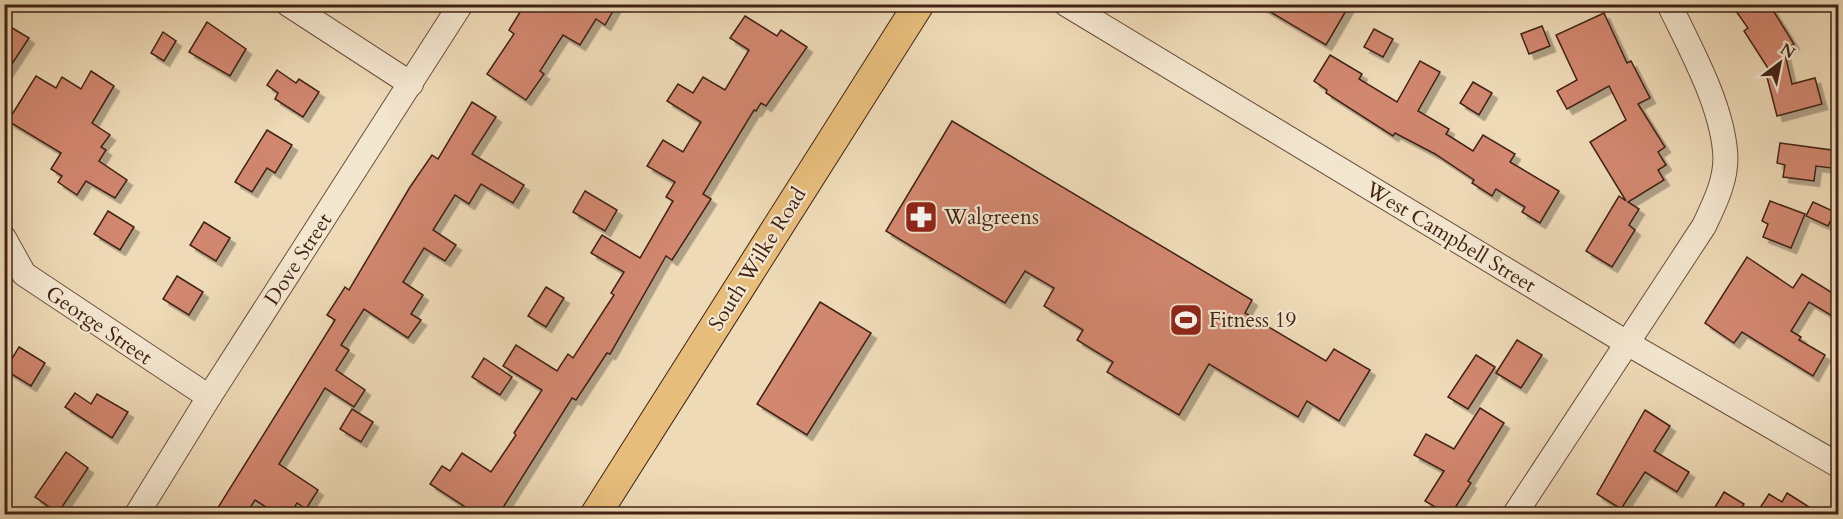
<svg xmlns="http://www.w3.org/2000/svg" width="1843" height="519" font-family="Cardo,serif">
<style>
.building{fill:#d2876f;stroke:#412215;stroke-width:1.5;filter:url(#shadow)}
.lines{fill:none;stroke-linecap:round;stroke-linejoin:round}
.minor-casing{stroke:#6c503e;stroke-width:26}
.major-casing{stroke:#412215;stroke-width:32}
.minor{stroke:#f4e7d0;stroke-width:24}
.major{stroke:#e7bd7c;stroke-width:30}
.labels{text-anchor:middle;stroke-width:4.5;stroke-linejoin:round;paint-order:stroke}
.poi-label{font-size:21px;fill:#412215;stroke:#f4e7d0;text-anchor:start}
.street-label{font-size:21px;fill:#412215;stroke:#f4e7d0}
</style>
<defs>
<filter id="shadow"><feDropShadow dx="5.5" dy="5.5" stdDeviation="0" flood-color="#0004"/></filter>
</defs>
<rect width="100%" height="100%" fill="#eedab7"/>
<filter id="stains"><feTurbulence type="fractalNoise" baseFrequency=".00333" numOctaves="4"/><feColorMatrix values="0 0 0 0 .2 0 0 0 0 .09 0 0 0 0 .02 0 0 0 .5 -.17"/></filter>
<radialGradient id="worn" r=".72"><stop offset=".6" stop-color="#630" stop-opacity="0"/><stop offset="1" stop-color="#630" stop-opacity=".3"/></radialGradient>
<!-- building -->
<g class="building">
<polygon points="525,4 617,4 605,25 596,19 580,45 563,35 540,71 544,74 526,100 487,74 514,34 509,30"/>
<polygon points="1257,4 1350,4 1326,45"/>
<polygon points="1731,4 1769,4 1794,44 1784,50 1792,84 1815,78 1822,104 1777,116 1767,77 1773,76 1744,31 1748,28"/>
<polygon points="1604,13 1627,63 1631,61 1650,98 1638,104 1665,147 1658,152 1666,165 1658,170 1664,180 1628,202 1639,209 1629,225 1635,230 1612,267 1586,251 1619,196 1626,201 1590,142 1626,120 1609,86 1567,109 1557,91 1577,80 1556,35"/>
<polygon points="745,16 777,36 781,30 807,47 766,106 761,103 756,111 754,110 703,194 711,199 672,260 666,256 610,354 607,353 576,400 572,398 499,514 476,514 430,484 442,466 450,471 462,453 491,472 516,435 514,433 542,390 503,366 516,345 557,371 568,354 573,358 614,295 611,293 624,272 591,253 602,235 640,258 673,201 666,197 675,182 647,166 663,140 683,152 701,122 667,101 678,84 693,93 703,77 725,90 749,50 730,38"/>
<polygon points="207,22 246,49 230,76 189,52"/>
<polygon points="4,23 29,38 4,76"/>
<polygon points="1542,26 1550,46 1529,54 1521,34"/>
<polygon points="1374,29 1393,39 1383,57 1364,47"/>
<polygon points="163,32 176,41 164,61 151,53"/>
<polygon points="1330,55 1362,74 1359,79 1397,102 1420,61 1440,72 1418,111 1449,129 1446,134 1473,151 1483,135 1515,154 1510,162 1559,191 1540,223 1522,212 1525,207 1496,189 1492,196 1472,183 1474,180 1435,154 1395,133 1393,136 1326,93 1327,90 1314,81"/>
<polygon points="277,70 296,83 299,79 319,92 303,117 275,99 278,93 267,85"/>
<polygon points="91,71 114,86 92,123 110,135 101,147 106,150 99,161 127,180 115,198 86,181 77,195 58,182 62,176 51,169 61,153 8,121 36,76 56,88 62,77 81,89"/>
<polygon points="1473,82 1492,93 1479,115 1460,103"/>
<polygon points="472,102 496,117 472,154 524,185 513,203 481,184 469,204 455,195 433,230 456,245 445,261 424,248 403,282 423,295 411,314 421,320 408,338 364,309 341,345 349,350 336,370 365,390 354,407 325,388 279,464 318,490 306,509 297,503 290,514 277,514 255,500 246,514 214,514 335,320 327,315 345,287 349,290 410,187 432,155 438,159"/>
<polygon points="952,121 1252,300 1245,313 1326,361 1334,349 1370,370 1339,421 1307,401 1298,417 1209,364 1179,415 1107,372 1113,362 1077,340 1083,330 1044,306 1054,288 1025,271 1005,303 886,231"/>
<polygon points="267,130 292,145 275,173 267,168 252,192 235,182"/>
<polygon points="1780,143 1839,151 1839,169 1816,166 1814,181 1783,177 1785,165 1777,163"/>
<polygon points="585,191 617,210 605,231 573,212"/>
<polygon points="1770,201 1805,214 1791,248 1763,237 1768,224 1762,221"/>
<polygon points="1813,202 1835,212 1828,226 1806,216"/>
<polygon points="108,211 134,227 120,250 94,234"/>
<polygon points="204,222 230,238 216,261 190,245"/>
<polygon points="1747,257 1793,288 1802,274 1839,297 1839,320 1809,302 1791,331 1801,337 1799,340 1825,355 1813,376 1742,332 1734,343 1705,323"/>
<polygon points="177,276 203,292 189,315 163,299"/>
<polygon points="546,287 564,298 546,327 528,316"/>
<polygon points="820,302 871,333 807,435 757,404"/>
<polygon points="1517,340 1542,355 1521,388 1496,373"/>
<polygon points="19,347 45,363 31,386 5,370"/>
<polygon points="1476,355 1495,367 1468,409 1448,397"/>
<polygon points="484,358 512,377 500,395 472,377"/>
<polygon points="75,393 91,404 97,394 128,412 112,438 65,407"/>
<polygon points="1480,408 1504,423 1468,481 1471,483 1451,514 1447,514 1425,501 1444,471 1414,455 1426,434 1454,449"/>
<polygon points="352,409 373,422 361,442 340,429"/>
<polygon points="1645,410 1670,426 1654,451 1689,472 1677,492 1645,472 1621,509 1597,494"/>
<polygon points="66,452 88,468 58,513 35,497"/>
<polygon points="1724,492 1744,504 1738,514 1711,514"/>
<polygon points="1787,493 1820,514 1756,514 1769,494 1782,502"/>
</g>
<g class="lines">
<defs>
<g id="minor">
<polyline points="288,4 411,84"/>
<polyline points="1066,4 1627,343 1838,465"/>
<polyline points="4,238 24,274 209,397"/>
<polyline points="137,514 209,397 461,4"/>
<path d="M1515,514l189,-288c11,-23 24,-49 21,-75 -4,-48 -35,-103 -56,-147"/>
</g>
<polyline id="major" points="596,514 919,4"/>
</defs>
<!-- minor casing -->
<use href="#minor" class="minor-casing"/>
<!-- major casing -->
<use href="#major" class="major-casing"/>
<!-- minor -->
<use href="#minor" class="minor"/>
<!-- major -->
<use href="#major" class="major"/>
</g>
<!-- icons -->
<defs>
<symbol id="pharmacy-square" viewBox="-11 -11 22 22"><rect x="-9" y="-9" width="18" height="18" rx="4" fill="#8f2418" stroke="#f4e7d0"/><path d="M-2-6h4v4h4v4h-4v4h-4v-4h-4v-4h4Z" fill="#fff"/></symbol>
<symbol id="stadium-square" viewBox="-11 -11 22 22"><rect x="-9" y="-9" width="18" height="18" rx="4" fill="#8f2418" stroke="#f4e7d0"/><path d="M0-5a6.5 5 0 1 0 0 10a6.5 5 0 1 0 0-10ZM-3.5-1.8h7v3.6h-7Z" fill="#fff"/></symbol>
</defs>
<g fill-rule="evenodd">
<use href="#pharmacy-square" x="902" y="198" width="38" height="38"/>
<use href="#stadium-square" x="1167" y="301" width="38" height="38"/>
</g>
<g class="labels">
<!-- poi labels -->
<g class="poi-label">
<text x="944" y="224">Walgreens</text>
<text x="1209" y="327">Fitness 19</text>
</g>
<!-- street labels -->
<g class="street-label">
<text transform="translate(1451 237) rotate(31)" y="7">West Campbell Street</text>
<text transform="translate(298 259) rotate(-57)" y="7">Dove Street</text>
<text transform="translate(757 259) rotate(-58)" y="7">South Wilke Road</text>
<text transform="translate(99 325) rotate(34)" y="7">George Street</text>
</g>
</g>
<!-- margin -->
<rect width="1843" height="519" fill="none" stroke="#eedab7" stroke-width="24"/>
<rect x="6" y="6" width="1831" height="507" fill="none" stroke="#412215" stroke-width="3"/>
<rect x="12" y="12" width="1819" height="495" fill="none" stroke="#412215" stroke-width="1.5"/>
<!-- north arrow -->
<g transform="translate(1780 63) rotate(32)" stroke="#f4e7d0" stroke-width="4.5" paint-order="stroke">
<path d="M0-4.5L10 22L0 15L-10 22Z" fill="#412215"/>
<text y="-9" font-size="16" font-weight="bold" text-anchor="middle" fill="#412215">N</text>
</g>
<rect width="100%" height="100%" filter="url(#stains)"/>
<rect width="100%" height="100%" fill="url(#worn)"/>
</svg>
